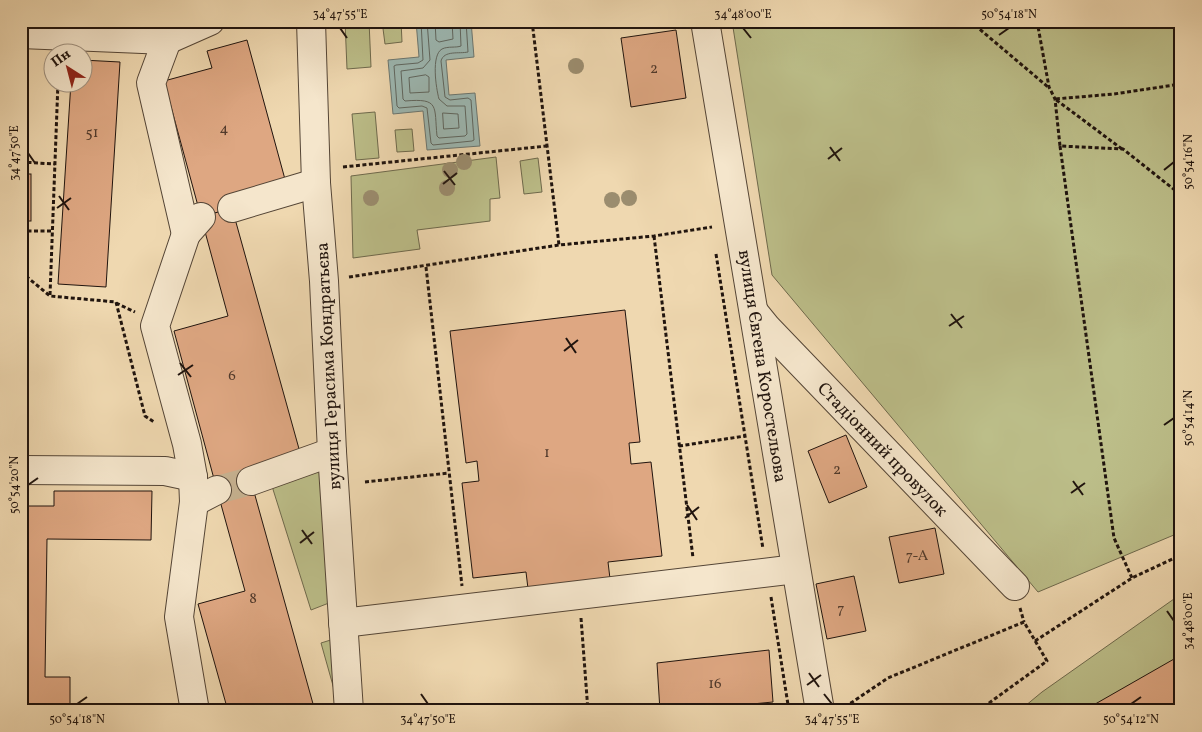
<svg xmlns="http://www.w3.org/2000/svg" width="1202" height="732" font-family="Vollkorn,serif">
<style>
.green{fill:#bcbe89;stroke:#6e694c}
.water{fill:#9cb8b3;stroke:#6a7671}
.lines{fill:none;stroke-linecap:round;stroke-linejoin:round}
.shore{stroke:#5e6660;stroke-width:1}
.building{fill:#dea782;stroke:#20140e}
.minor-tunnel{stroke:#c6b190;stroke-width:28;stroke-dasharray:28 14;stroke-linecap:butt}
.minor-casing{stroke:#544536;stroke-width:30}
.path{stroke:#20140e;stroke-width:3;stroke-dasharray:4 2.5;stroke-linecap:butt}
.minor{stroke:#f5e6cc;stroke-width:28}
.tree{fill:#9b8d6f}
.ticks{fill:none;stroke:#20140e;stroke-width:2}
.labels{text-anchor:middle;stroke-width:4;stroke-linejoin:round;paint-order:stroke}
.number-label{font-size:15px;fill:#50392b}
.street-label{font-size:18px;fill:#20140e;stroke:#f5e6cc}
.neatline{fill:none;stroke:#20140e;stroke-width:2}
.ticks-label{font-size:12px;text-anchor:middle;fill:#20140e}
</style>
<rect width="100%" height="100%" fill="#efd8b0"/>
<filter id="stains"><feTurbulence type="fractalNoise" baseFrequency=".004" numOctaves="4"/><feColorMatrix values="0 0 0 0 .2 0 0 0 0 .09 0 0 0 0 .02 0 0 0 .5 -.17"/></filter>
<radialGradient id="worn" r=".72"><stop offset=".6" stop-color="#630" stop-opacity="0"/><stop offset="1" stop-color="#630" stop-opacity=".3"/></radialGradient>
<!-- green -->
<g class="green">
<polygon points="345,21 369,21 371,67 347,69"/>
<polygon points="382,21 401,21 402,42 385,44"/>
<polygon points="732,21 1181,21 1181,532 1038,592 772,275"/>
<polygon points="375,112 379,158 356,160 352,114"/>
<polygon points="412,129 414,151 397,152 395,130"/>
<polygon points="496,157 500,198 490,199 490,221 417,230 420,249 353,258 351,176"/>
<polygon points="538,158 542,192 524,194 520,161"/>
<polygon points="325,465 334,601 311,610 271,483"/>
<polygon points="1181,594 1181,711 1019,711 1042,692"/>
<polygon points="337,638 339,707 321,643"/>
</g>
<!-- water -->
<polygon class="water" points="416,21 471,21 474,57 446,60 449,95 475,93 480,146 427,150 423,111 393,114 388,60 419,57"/>
<g class="lines">
<!-- shore -->
<g class="shore">
<path d="M421,21l2,39 -5,3 -22,2 -2,1 3,40 2,2 23,-2 5,2 4,35 2,2 39,-4 2,-1 -3,-40 -3,-2 -18,2 -5,-3 -4,-36c3,-11 18,-7 27,-9l-2,-31"/>
<path d="M427,21l3,39 -7,8 -22,3 2,28 2,2c35,-3 29,5 32,35l2,2 26,-2 2,-2 -2,-28h-18l-8,-7c-3,-11 -8,-44 3,-50 6,-3 14,-1 19,-3l-1,-25"/>
<polyline points="435,21 436,40 439,42 453,39 452,21"/>
<polygon points="426,75 429,77 429,92 410,93 409,78"/>
<polygon points="443,113 458,114 459,128 444,129"/>
</g>
</g>
<!-- building -->
<g class="building">
<polygon points="676,30 686,98 631,107 621,38"/>
<polygon points="247,40 286,183 232,208 201,217 164,81 212,68 207,51"/>
<polygon points="82,60 120,62 106,287 58,284 71,82 82,82"/>
<polygon points="21,112 25,112 24,151 21,151"/>
<rect x="21" y="174" width="10" height="47"/>
<polygon points="232,208 301,456 251,481 217,490 174,331 228,316 201,217"/>
<polygon points="625,310 640,442 629,443 631,464 651,462 662,556 608,562 611,587 529,597 526,572 473,578 462,483 479,481 477,461 466,463 450,331"/>
<polygon points="846,435 867,487 829,503 808,451"/>
<polygon points="251,481 315,711 228,711 198,604 245,591 217,490"/>
<polygon points="54,491 152,491 151,540 47,539 45,677 70,677 70,711 21,711 21,506 54,506"/>
<polygon points="935,528 944,574 899,583 889,537"/>
<polygon points="854,576 866,631 827,639 816,584"/>
<polygon points="769,650 773,702 679,711 660,711 657,663"/>
<polygon points="1181,655 1181,711 1083,711"/>
<rect x="131" y="707" width="36" height="4"/>
</g>
<g class="lines">
<!-- minor-tunnel -->
<polyline class="minor-tunnel" points="217,490 251,481"/>
<defs>
<g id="minor">
<polyline points="311,21 316,183 324,281 332,452 349,711"/>
<polyline points="705,21 820,711"/>
<polyline points="21,34 167,40 210,21"/>
<polyline points="167,40 151,83 186,234 201,217"/>
<polyline points="232,208 316,183"/>
<polyline points="186,234 155,326 187,444 193,477 194,502 179,617 195,711"/>
<polyline points="754,312 767,328 1015,586"/>
<polyline points="21,470 165,471 193,477"/>
<polyline points="251,481 332,452"/>
<polyline points="194,502 217,490"/>
<polyline points="343,623 796,569"/>
</g>
</defs>
<!-- minor casing -->
<use href="#minor" class="minor-casing"/>
<!-- path -->
<g class="path">
<polyline points="532,21 559,245"/>
<polyline points="970,21 1048,87"/>
<polyline points="1037,21 1049,87 1055,99 1060,146 1123,149 1181,195"/>
<polyline points="1060,146 1114,538 1132,578"/>
<polyline points="1122,149 1055,99 1114,94 1181,84"/>
<polyline points="21,162 55,164"/>
<polyline points="343,167 547,146"/>
<polyline points="21,231 52,231"/>
<polyline points="654,236 693,558"/>
<polyline points="716,254 763,549"/>
<polyline points="426,267 462,586"/>
<polyline points="21,272 50,296 116,302 145,416 154,422"/>
<polyline points="349,277 559,245 654,236 712,227"/>
<polyline points="50,295 58,82"/>
<polyline points="116,303 135,312"/>
<polyline points="679,446 745,436"/>
<polyline points="365,482 449,473"/>
<polyline points="771,597 789,711"/>
<polyline points="1020,608 1024,622"/>
<polyline points="581,618 588,711"/>
<polyline points="1035,641 1132,578 1181,555"/>
<polyline points="845,707 888,678 1024,622 1047,661 978,711"/>
</g>
<!-- minor -->
<use href="#minor" class="minor"/>
</g>
<!-- trees -->
<g class="tree">
<circle cx="576" cy="66" r="8"/>
<circle cx="464" cy="162" r="8"/>
<circle cx="450" cy="170" r="8"/>
<circle cx="447" cy="188" r="8"/>
<circle cx="371" cy="198" r="8"/>
<circle cx="629" cy="198" r="8"/>
<circle cx="612" cy="200" r="8"/>
</g>
<!-- ticks -->
<path class="ticks" d="M340,28l7,10M743,28l8,10M999,35l10,-7M830,147l10,14M28,153l7,10M828,159l14,-11M1164,170l10,-8M444,171l11,14M443,184l14,-11M59,196l10,14M57,208l14,-10M951,314l11,14M949,326l15,-10M566,338l10,15M564,351l14,-11M180,363l11,14M178,375l15,-10M1164,425l10,-7M1073,481l10,14M28,485l10,-7M1071,493l14,-10M687,505l10,15M685,518l14,-11M302,530l10,14M300,543l14,-11M1167,611l7,10M809,673l10,14M807,685l14,-10M421,694l7,10M824,694l8,10M77,704l10,-7M1131,704l10,-7"/>
<g class="labels">
<!-- number labels -->
<g class="number-label">
<text x="654" y="73">2</text>
<text x="224" y="133">4</text>
<text x="92" y="137">51</text>
<text x="232" y="380">6</text>
<text x="547" y="457">1</text>
<text x="837" y="474">2</text>
<text x="917" y="560">7-А</text>
<text x="253" y="603">8</text>
<text x="841" y="613">7</text>
<text x="715" y="688">16</text>
</g>
<!-- street labels -->
<g class="street-label">
<text transform="translate(328 366) rotate(-93)" y="6">вулиця Герасима Кондратьєва</text>
<text transform="translate(763 366) rotate(81)" y="6">вулиця Євгена Коростельова</text>
<text transform="translate(883 449) rotate(46)" y="6">Стадіонний провулок</text>
</g>
</g>
<!-- margin -->
<rect width="1202" height="732" fill="none" stroke="#efd8b0" stroke-width="55"/>
<!-- north arrow -->
<g transform="translate(68 68) rotate(324)"><circle r="24" fill="#f5e6cc" stroke="#a09280"/>
<path d="M0-4L9 19L0 12L-9 19Z" fill="#8f2418"/>
<text y="-8" font-size="14" font-weight="bold" text-anchor="middle" fill="#20140e">Пн</text>
</g>
<rect x="28" y="28" width="1146" height="676" class="neatline"/>
<g class="ticks-label">
<text x="340" y="18">34°47'55"E</text>
<text x="743" y="18">34°48'00"E</text>
<text x="1009" y="18">50°54'18"N</text>
<text transform="translate(14 153) rotate(-90)" y="4">34°47'50"E</text>
<text transform="translate(1188 162) rotate(-90)" y="4">50°54'16"N</text>
<text transform="translate(1188 418) rotate(-90)" y="4">50°54'14"N</text>
<text transform="translate(14 485) rotate(-90)" y="4">50°54'20"N</text>
<text transform="translate(1188 621) rotate(-90)" y="4">34°48'00"E</text>
<text x="77" y="723">50°54'18"N</text>
<text x="428" y="723">34°47'50"E</text>
<text x="832" y="723">34°47'55"E</text>
<text x="1131" y="723">50°54'12"N</text>
</g>
<rect width="100%" height="100%" filter="url(#stains)"/>
<rect width="100%" height="100%" fill="url(#worn)"/>
</svg>
